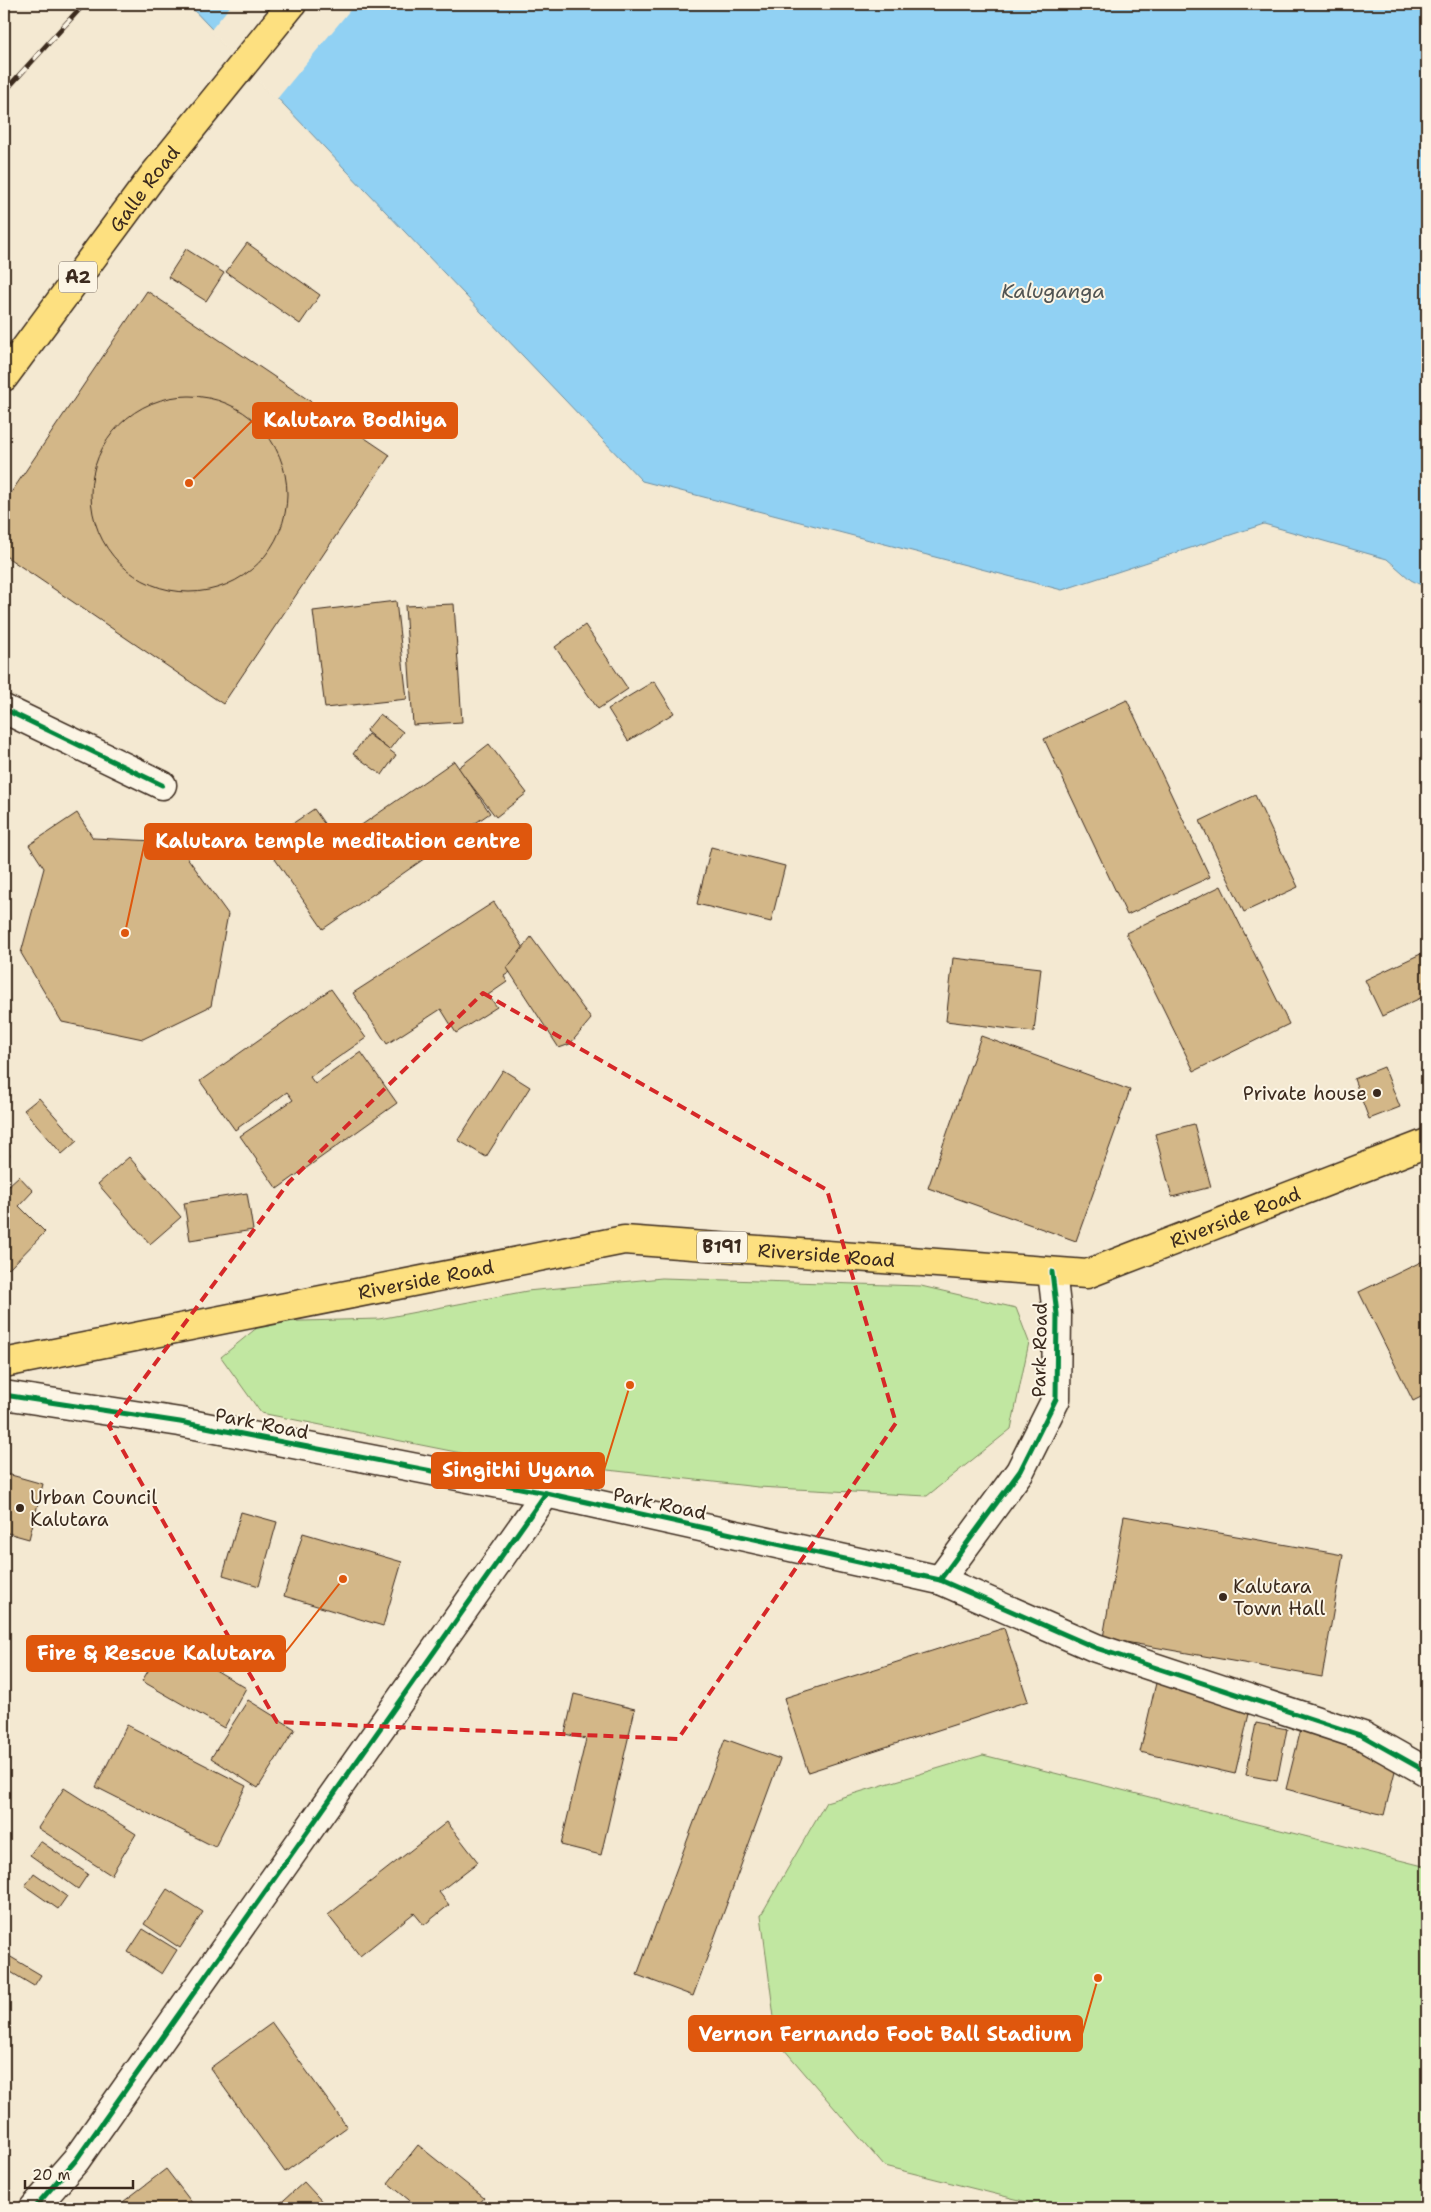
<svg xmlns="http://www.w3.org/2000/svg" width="1431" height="2212" font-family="'Shantell Sans',sans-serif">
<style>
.green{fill:#c1e7a1;stroke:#7e8860}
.water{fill:#91d1f3;stroke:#6f8e9e}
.pier{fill:#f4e9d2}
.building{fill:#d3b788;stroke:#3b2a1e}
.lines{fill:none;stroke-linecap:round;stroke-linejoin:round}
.street-casing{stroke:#3b2a1e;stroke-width:31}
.secondary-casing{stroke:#3b2a1e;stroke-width:31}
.primary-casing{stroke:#3b2a1e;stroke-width:31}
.highway-casing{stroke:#3b2a1e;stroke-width:31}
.street{stroke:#fcf5e5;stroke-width:28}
.secondary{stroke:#fcf5e5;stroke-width:28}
.primary{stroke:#fde080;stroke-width:28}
.highway{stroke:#fde080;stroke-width:28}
.rail-casing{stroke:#3b2a1e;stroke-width:5.5}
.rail{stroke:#fcf5e5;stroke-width:4;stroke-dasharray:11;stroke-linecap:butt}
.cycleway-casing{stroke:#fcf5e5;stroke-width:8}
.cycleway{stroke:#00873e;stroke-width:5}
.marked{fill:none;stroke:#d62828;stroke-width:4;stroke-dasharray:10 6;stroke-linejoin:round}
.poi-dot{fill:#3b2a1e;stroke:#fcf5e5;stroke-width:2}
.labels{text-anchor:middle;stroke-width:4;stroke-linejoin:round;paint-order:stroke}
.shield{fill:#fcf5e5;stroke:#75675a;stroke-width:1}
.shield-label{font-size:18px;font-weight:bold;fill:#3b2a1e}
.street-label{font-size:19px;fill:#3b2a1e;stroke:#fcf5e5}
.poi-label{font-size:19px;fill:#3b2a1e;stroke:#fcf5e5;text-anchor:start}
.water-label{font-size:20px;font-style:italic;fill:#505453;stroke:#fcf5e5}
.leader{fill:none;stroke:#df570d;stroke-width:2}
.callout-dot{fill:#df570d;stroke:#fcf5e5;stroke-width:2}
.callout{fill:#df570d;stroke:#df570d;stroke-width:2}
.callout-label{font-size:20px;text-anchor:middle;font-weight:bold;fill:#fff}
</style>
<rect width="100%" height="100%" fill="#f4e9d2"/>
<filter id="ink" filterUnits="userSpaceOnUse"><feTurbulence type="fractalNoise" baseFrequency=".02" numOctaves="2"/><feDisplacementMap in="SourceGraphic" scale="10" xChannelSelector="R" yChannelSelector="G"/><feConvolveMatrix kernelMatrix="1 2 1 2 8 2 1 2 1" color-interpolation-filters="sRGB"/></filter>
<g filter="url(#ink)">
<!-- green -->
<g class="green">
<polygon points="662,1278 921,1286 1016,1308 1029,1342 1011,1429 927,1496 758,1487 466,1454 261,1413 221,1357 264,1322 379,1319 527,1291"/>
<polygon points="983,1755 1427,1867 1427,2208 1051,2208 884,2166 777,2041 761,1915 826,1802"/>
</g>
<!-- water -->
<polygon class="water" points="188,4 1427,4 1427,588 1411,580 1387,559 1264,524 1062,590 642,481"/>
<!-- pier -->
<polygon class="pier" points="232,4 355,4 276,100 210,31"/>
<!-- building -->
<g class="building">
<polygon points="247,243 320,295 300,324 226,272"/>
<polygon points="186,249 224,273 206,301 168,277"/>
<polygon points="147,291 390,455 223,704 4,555 4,503"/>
<circle cx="189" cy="494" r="98"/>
<polygon points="396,601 407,699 325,708 313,611"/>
<polygon points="454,604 462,722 413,725 405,606"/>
<polygon points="585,625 628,689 598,709 555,647"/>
<polygon points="654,681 674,713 628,741 608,709"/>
<polygon points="1127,700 1210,877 1127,915 1044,739"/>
<polygon points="380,714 403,732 389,750 366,731"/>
<polygon points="368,734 396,755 382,775 353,754"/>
<polygon points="489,744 527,793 496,817 458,768"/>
<polygon points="454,761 490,813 323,929 264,843 314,809 337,842"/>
<polygon points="1255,795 1298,887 1244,912 1200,821"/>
<polygon points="77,813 93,838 176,842 228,914 211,1006 143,1039 62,1022 21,953 44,868 29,845"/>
<polygon points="711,847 785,866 771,922 697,904"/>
<polygon points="1221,886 1289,1024 1194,1071 1126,933"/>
<polygon points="494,902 531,959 504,976 507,982 488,995 497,1007 456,1033 441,1009 387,1044 353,993"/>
<polygon points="531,937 591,1019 570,1044 559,1048 507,968"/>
<polygon points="1427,951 1427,995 1382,1016 1365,980"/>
<polygon points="953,958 1041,968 1034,1032 946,1021"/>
<polygon points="331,989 366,1038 310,1077 315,1084 361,1052 397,1103 277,1189 240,1136 293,1100 287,1092 235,1130 200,1081"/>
<polygon points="981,1036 1130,1090 1076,1241 928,1188"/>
<polygon points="1384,1067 1400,1107 1369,1119 1354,1079"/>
<polygon points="503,1070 530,1087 486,1157 458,1140"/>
<polygon points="39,1098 77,1141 62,1154 24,1110"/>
<polygon points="1194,1124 1211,1187 1172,1197 1155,1134"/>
<polygon points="4,1149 10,1155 4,1161"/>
<polygon points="129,1157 181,1217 150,1244 98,1184"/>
<polygon points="19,1176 33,1191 19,1206 45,1232 9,1269 4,1264 4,1179 9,1185"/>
<polygon points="247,1193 253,1230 190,1240 184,1203"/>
<polygon points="1427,1259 1427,1394 1413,1401 1359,1292"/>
<polygon points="4,1473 43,1484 29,1539 4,1532"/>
<polygon points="241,1512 277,1522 259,1586 223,1575"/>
<polygon points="1124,1516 1343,1555 1322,1677 1103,1638"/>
<polygon points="303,1533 402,1562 383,1626 284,1596"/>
<polygon points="1004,1628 1028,1701 808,1772 784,1698"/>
<polygon points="166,1641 246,1688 224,1728 142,1681"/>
<polygon points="1156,1683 1251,1705 1235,1774 1140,1752"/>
<polygon points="574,1694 635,1709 601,1855 561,1845 586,1739 565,1734"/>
<polygon points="248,1700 295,1729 258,1788 211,1758"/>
<polygon points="1256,1723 1287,1729 1277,1781 1246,1775"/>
<polygon points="127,1725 246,1786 215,1847 96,1787"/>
<polygon points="1301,1729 1399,1755 1384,1815 1286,1789"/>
<polygon points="725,1739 780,1759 693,1996 637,1975"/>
<polygon points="64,1788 136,1834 111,1875 38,1828"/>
<polygon points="447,1822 478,1862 439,1892 449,1905 424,1925 414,1913 360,1956 328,1915"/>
<polygon points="40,1841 88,1874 78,1889 30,1855"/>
<polygon points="34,1873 67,1896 58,1909 25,1886"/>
<polygon points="167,1889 203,1912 180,1948 144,1924"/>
<polygon points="143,1929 177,1950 162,1974 128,1952"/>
<polygon points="4,1953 41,1975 34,1986 4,1968"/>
<polygon points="272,2023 347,2127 285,2172 210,2068"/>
<polygon points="418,2145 484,2198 476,2208 419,2208 388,2183"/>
<polygon points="166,2169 196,2208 121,2208 119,2205"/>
<polygon points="304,2182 328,2208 275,2208"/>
</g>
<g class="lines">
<defs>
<g id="street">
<polyline points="4,709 162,785"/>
<polyline points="34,2208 76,2160 546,1493"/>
</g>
<g id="secondary">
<polyline points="4,1395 180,1422 546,1493 940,1580 1020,1471 1056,1399 1057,1314 1052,1272"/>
<polyline points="940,1580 1096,1648 1363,1736 1427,1772"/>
</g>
<g id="primary">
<path id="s1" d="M4,1363l620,-123 463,34 340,-131"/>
</g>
<g id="highway">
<path id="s2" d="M4,377l148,-200 140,-173"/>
</g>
</defs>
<!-- street casing -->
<use href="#street" class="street-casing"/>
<!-- secondary casing -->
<use href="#secondary" class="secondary-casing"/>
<!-- primary casing -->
<use href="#primary" class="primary-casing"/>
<!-- highway casing -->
<use href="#highway" class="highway-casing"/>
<!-- street -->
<use href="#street" class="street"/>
<!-- secondary -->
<use href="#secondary" class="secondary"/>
<!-- primary -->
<use href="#primary" class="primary"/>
<!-- highway -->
<use href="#highway" class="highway"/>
<defs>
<g id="rail">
<polyline points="4,9 9,4"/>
<polyline points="4,92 84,4"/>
</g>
</defs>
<!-- rail casing -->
<use href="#rail" class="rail-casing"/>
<!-- rail -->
<use href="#rail" class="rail"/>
<defs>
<g id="cycleway">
<polyline points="4,709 162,785"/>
<polyline points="4,1395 180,1422 546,1493 940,1580 1020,1471 1056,1399 1057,1314 1052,1272"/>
<polyline points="940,1580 1096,1648 1363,1736 1427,1772"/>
<polyline points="34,2208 76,2160 546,1493"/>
</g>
</defs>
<!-- cycleway casing -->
<use href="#cycleway" class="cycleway-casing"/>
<!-- cycleway -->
<use href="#cycleway" class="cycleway"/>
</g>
</g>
<!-- marked area -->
<path class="marked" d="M483,993l344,197 69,233 -218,316 -401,-17 -168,-296 180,-244z"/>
<!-- markers -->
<g class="poi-dot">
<circle cx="1377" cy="1093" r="5"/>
<circle cx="20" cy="1508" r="5"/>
<circle cx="1223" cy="1597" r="5"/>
</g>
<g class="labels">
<!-- shield labels -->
<g class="shield">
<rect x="59" y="261.5" width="38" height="31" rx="4"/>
<rect x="697" y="1231.5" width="50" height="31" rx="4"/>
</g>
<g class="shield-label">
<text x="78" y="283">A2</text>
<text x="722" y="1253">B191</text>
</g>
<!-- street labels -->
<g class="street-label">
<text dy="7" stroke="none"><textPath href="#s2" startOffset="235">Galle Road</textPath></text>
<text dy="7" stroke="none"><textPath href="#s1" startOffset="1255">Riverside Road</textPath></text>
<text dy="7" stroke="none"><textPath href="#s1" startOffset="835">Riverside Road</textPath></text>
<text dy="7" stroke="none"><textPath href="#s1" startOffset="430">Riverside Road</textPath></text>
<text transform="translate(1039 1350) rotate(-89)" y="7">Park Road</text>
<text transform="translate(262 1423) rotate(11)" y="7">Park Road</text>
<text transform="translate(660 1503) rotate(12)" y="7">Park Road</text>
</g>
<!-- poi labels -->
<g class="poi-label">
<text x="1367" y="1100" text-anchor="end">Private house</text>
<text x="30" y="1504">Urban Council<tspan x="30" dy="22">Kalutara</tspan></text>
<text x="1233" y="1593">Kalutara<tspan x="1233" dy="22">Town Hall</tspan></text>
</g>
<!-- water labels -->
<g class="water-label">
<text x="1053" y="298">Kaluganga</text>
</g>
</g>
<!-- callouts -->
<path class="leader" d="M189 483L253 420M125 933L145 841M630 1385L604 1470M343 1579L285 1653M1098 1978L1082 2034"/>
<g class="callout-dot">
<circle cx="189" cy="483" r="5"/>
<circle cx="125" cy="933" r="5"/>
<circle cx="630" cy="1385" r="5"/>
<circle cx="343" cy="1579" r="5"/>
<circle cx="1098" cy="1978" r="5"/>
</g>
<g class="callout">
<rect x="253" y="403" width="204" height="35" rx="5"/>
<rect x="145" y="824" width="386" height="35" rx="5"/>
<rect x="432" y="1453" width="172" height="35" rx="5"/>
<rect x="27" y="1636" width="258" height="35" rx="5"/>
<rect x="689" y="2016" width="393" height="35" rx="5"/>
</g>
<g class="callout-label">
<text x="355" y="427">Kalutara Bodhiya</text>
<text x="338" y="848">Kalutara temple meditation centre</text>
<text x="518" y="1477">Singithi Uyana</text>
<text x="156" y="1660">Fire &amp; Rescue Kalutara</text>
<text x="885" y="2041">Vernon Fernando Foot Ball Stadium</text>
</g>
<!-- margin -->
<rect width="1431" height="2212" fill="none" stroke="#fcf5e5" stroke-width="20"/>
<rect x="10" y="10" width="1411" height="2192" fill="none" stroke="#3b2a1e" stroke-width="2" filter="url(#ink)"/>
<!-- scale -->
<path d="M25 2180v8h108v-8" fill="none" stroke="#3b2a1e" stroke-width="2.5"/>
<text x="32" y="2180" font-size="15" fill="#3b2a1e" stroke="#fcf5e5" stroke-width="4" paint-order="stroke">20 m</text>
</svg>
